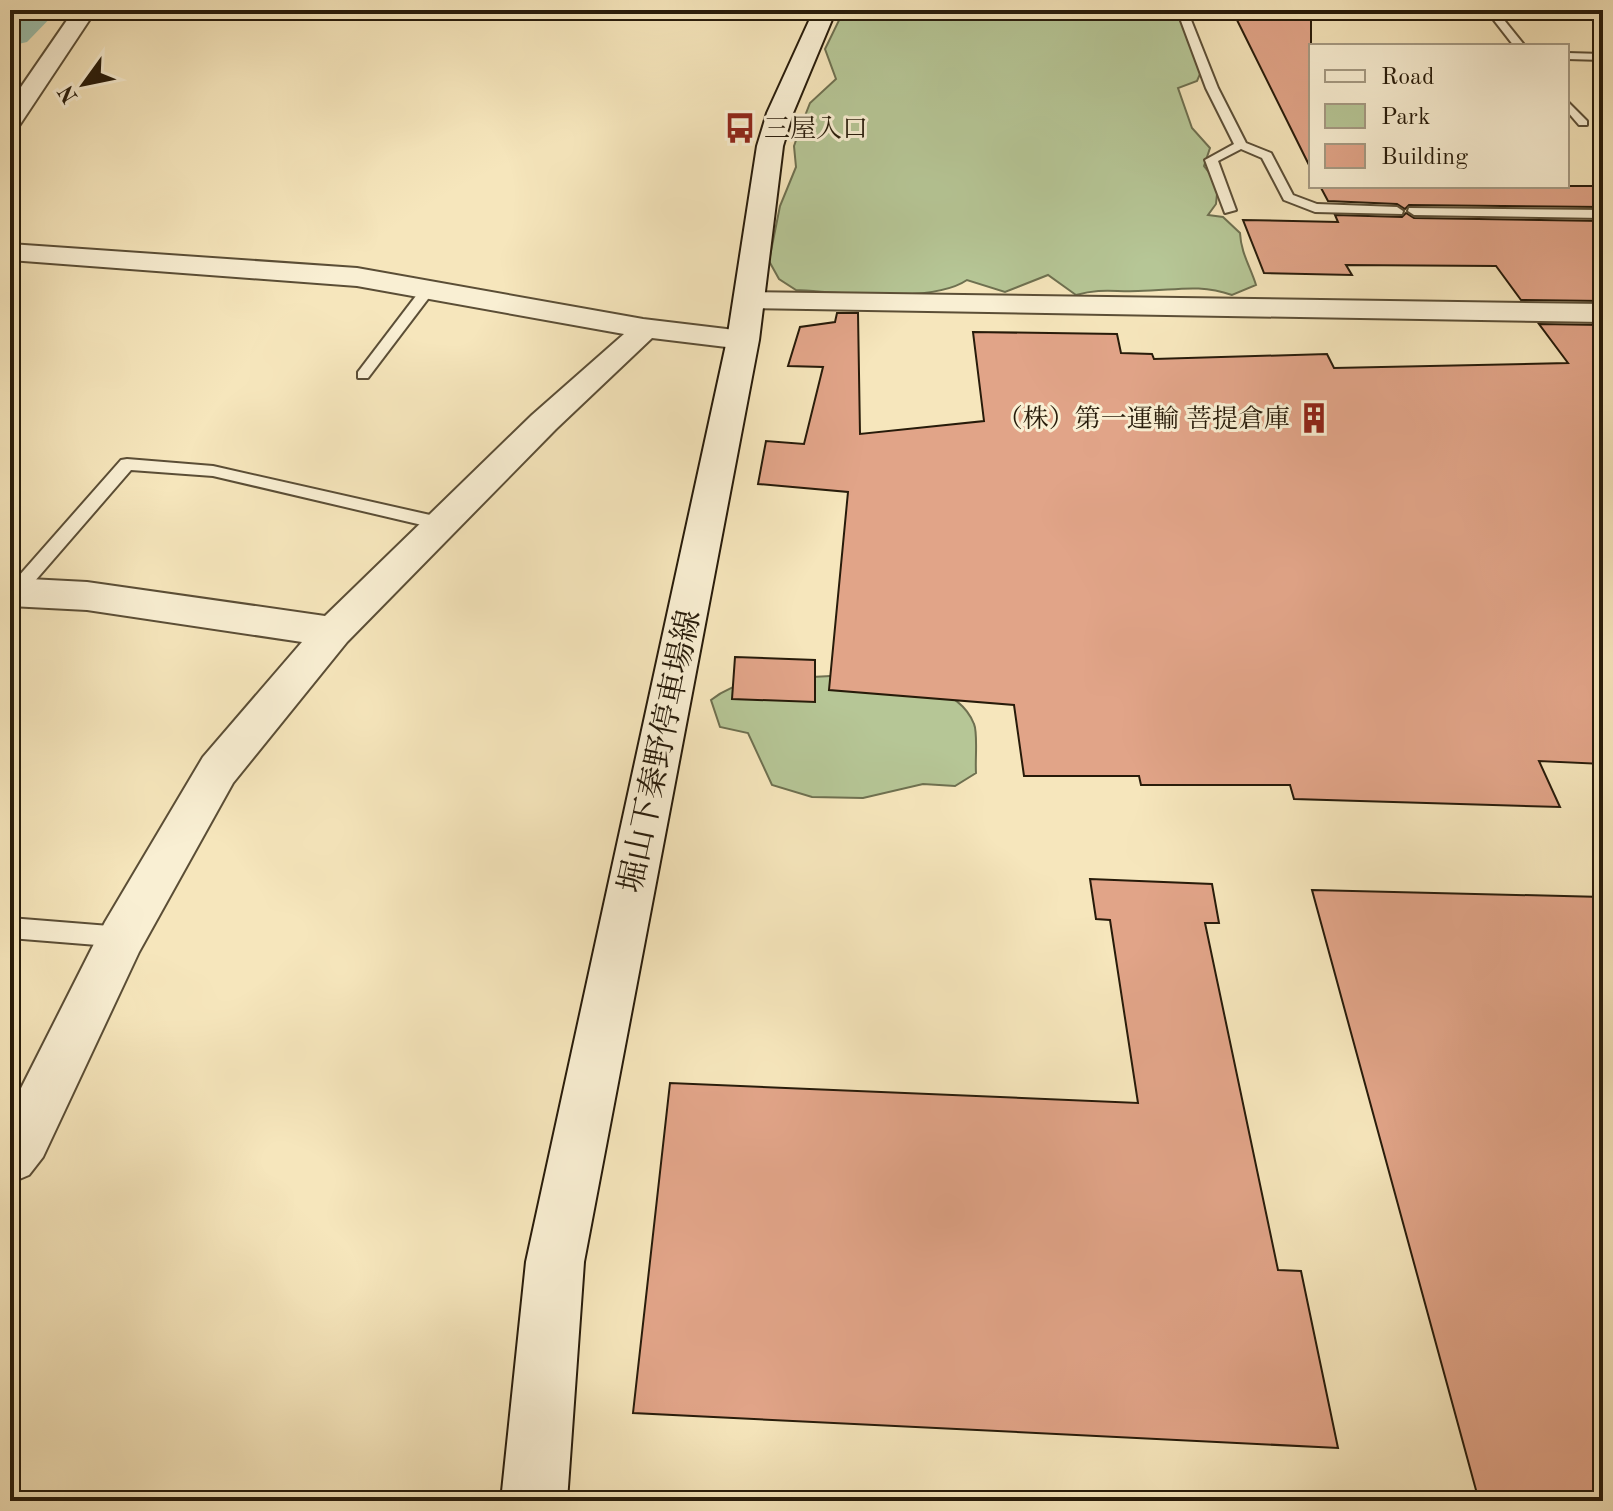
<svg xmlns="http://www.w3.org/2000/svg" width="1613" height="1511" font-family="'Old Standard TT','Noto Serif JP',serif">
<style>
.green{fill:#b6c696;stroke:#6e7050;stroke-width:2}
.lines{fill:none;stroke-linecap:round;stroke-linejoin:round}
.river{fill:#9dc0ac;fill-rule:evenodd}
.building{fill:#e1a488;stroke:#271b0a;stroke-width:2}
.service-casing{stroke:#5b4e36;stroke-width:4}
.minor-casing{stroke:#5b4e36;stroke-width:4}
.tertiary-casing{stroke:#5b4e36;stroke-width:4}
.secondary-casing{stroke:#271b0a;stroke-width:4}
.service{fill:#f9efd3;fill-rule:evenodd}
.minor{fill:#f9efd3;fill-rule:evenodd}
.tertiary{fill:#f9efd3;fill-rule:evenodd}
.secondary{fill:#f9efd3;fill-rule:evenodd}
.labels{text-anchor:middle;stroke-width:6;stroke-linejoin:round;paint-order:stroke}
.far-poi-label{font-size:26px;fill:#271b0a;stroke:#f9efd3;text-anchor:start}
.street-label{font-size:32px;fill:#271b0a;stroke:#f9efd3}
</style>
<rect width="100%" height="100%" fill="#f6e6bc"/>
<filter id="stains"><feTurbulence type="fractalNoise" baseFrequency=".0025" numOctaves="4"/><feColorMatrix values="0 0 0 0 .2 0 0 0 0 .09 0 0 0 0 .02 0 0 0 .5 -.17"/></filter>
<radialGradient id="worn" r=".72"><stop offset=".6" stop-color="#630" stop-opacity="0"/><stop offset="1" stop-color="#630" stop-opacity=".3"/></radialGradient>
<!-- green -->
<g class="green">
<path d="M844,10h343l17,55 -7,16 -19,7 14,40 18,20 -6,18 14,18 -2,20 -8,11 15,2 17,16c1,20 10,33 16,52l-24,10c-35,-12 -58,-4 -94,-4 -24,1 -37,-3 -62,4l-28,-20 -43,17 -38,-12c-35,24 -128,12 -171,10l-17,-11 -10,-18 11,-55 16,-39 -2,-21 7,-20 9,-23 26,-24 -11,-30z"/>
<path d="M841,675c41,4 115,3 133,49 4,9 1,36 2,49l-21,13 -32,-2 -60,14 -51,-1 -40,-12 -24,-52 -28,-6 -9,-27c35,-29 87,-20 130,-25z"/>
</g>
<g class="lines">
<!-- river -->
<polygon class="river" points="10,10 58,10 27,42 10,46"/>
</g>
<!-- building -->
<g class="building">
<polygon points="1232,10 1311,10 1311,169"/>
<polygon points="1320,186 1603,186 1603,207 1409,205 1405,209 1397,204 1328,201"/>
<polygon points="1406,213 1414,218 1603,221 1603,301 1521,300 1496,266 1346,265 1352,275 1264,273 1243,220 1338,222 1335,215 1402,217"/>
<polygon points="837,313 858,313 860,434 984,421 973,332 1117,334 1121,353 1152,354 1154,359 1327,354 1334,368 1568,363 1539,324 1603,325 1603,764 1539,761 1560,807 1294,799 1290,785 1141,785 1139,776 1024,776 1014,705 829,690 848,492 758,484 766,441 804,444 823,367 788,366 800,327 835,322"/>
<polygon points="735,657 815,660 815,702 732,699"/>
<polygon points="1090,879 1212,884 1219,923 1205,923 1278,1270 1301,1271 1338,1448 633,1413 670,1083 1138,1103 1110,920 1096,919"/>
<polygon points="1312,890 1603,897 1603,1501 1479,1501"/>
</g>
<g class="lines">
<defs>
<g id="service">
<polygon points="1177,10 1187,10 1218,88 1246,143 1271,153 1293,195 1317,204 1397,207 1403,211 1402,214 1315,212 1284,200 1262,158 1241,149 1218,161 1236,210 1225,213 1205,160 1234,144 1206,88"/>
<polygon points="1486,10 1496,10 1525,46 1514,46"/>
<polygon points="1567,53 1603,54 1603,60 1567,59"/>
<polygon points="1567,101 1587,121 1587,125 1579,125 1567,111"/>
<polygon points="1409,208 1603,210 1603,218 1414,215 1408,211"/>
<polygon points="422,288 434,291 368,378 358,378 358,372"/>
<polygon points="127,459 213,466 439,517 447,523 439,529 213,476 131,470 21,597 10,597 10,586 121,460"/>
<polygon points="10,918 122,927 130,930 133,937 130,944 122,947 10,938"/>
</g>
<g id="minor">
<polygon points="74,10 96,10 19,126 10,128 10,103"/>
<polygon points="10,244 357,268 643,319 743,331 754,334 758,340 754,346 743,349 652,338 556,429 347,642 233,783 139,952 43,1157 29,1175 10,1183 10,1110 105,922 203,757 302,642 87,610 10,606 10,578 87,582 325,616 532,415 624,334 357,286 10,260"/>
</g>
<polygon id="tertiary" points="750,292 1603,304 1603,322 739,308 735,301 739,294"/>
<polygon id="secondary" points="814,10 836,10 793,113 783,146 759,340 584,1262 567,1501 501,1501 526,1262 727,340 757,146 767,113"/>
</defs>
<!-- service casing -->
<use href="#service" class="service-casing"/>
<!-- minor casing -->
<use href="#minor" class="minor-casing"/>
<!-- tertiary casing -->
<use href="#tertiary" class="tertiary-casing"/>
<!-- secondary casing -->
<use href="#secondary" class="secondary-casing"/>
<!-- service -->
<use href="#service" class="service"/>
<!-- minor -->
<use href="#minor" class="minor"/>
<!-- tertiary -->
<use href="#tertiary" class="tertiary"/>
<!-- secondary -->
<use href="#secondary" class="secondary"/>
</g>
<!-- icons -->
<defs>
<symbol id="bus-bare" viewBox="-9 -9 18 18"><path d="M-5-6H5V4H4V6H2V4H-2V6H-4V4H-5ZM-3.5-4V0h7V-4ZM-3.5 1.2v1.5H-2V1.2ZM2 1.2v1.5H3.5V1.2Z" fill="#8f2418" stroke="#f9efd3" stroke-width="2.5" paint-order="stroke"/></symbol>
<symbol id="building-bare" viewBox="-9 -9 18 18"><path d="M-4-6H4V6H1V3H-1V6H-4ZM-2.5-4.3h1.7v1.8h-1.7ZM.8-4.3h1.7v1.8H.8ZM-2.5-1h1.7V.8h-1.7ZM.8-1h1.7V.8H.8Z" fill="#8f2418" stroke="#f9efd3" stroke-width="2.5" paint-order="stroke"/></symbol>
</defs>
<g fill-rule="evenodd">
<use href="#bus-bare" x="718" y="106" width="44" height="44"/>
<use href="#building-bare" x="1292" y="396" width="44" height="44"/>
</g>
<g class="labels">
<!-- far-poi labels -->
<g class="far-poi-label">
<text x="764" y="137">三屋入口</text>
<text x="1290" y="427" text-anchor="end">（株）第一運輸 菩提倉庫</text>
</g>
<!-- street labels -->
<g class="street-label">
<text transform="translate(659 751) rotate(-78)" y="11">堀山下秦野停車場線</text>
</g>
</g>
<!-- margin -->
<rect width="1613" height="1511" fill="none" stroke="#f6e6bc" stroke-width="40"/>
<rect x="12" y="12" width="1589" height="1487" fill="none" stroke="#271b0a" stroke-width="4"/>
<rect x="20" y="20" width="1573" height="1471" fill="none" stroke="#271b0a" stroke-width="2"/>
<!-- legend -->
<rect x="1309" y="44" width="260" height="144" fill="#f9efd3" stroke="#a59a83" stroke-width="2"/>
<rect x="1325" y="70" width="40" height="12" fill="#f9efd3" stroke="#a59a83" stroke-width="2"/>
<text x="1381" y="84" font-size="24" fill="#271b0a">Road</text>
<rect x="1325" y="104" width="40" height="24" fill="#b6c696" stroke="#a59a83" stroke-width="2"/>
<text x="1381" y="124" font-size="24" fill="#271b0a">Park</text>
<rect x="1325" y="144" width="40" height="24" fill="#e1a488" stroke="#a59a83" stroke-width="2"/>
<text x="1381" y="164" font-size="24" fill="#271b0a">Building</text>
<!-- north arrow -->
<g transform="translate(84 84) rotate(237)" stroke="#f9efd3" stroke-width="6" paint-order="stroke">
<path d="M0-6L14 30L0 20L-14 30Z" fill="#271b0a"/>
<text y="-12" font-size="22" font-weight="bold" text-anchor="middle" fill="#271b0a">N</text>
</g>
<rect width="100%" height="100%" filter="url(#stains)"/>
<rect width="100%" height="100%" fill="url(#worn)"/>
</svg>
